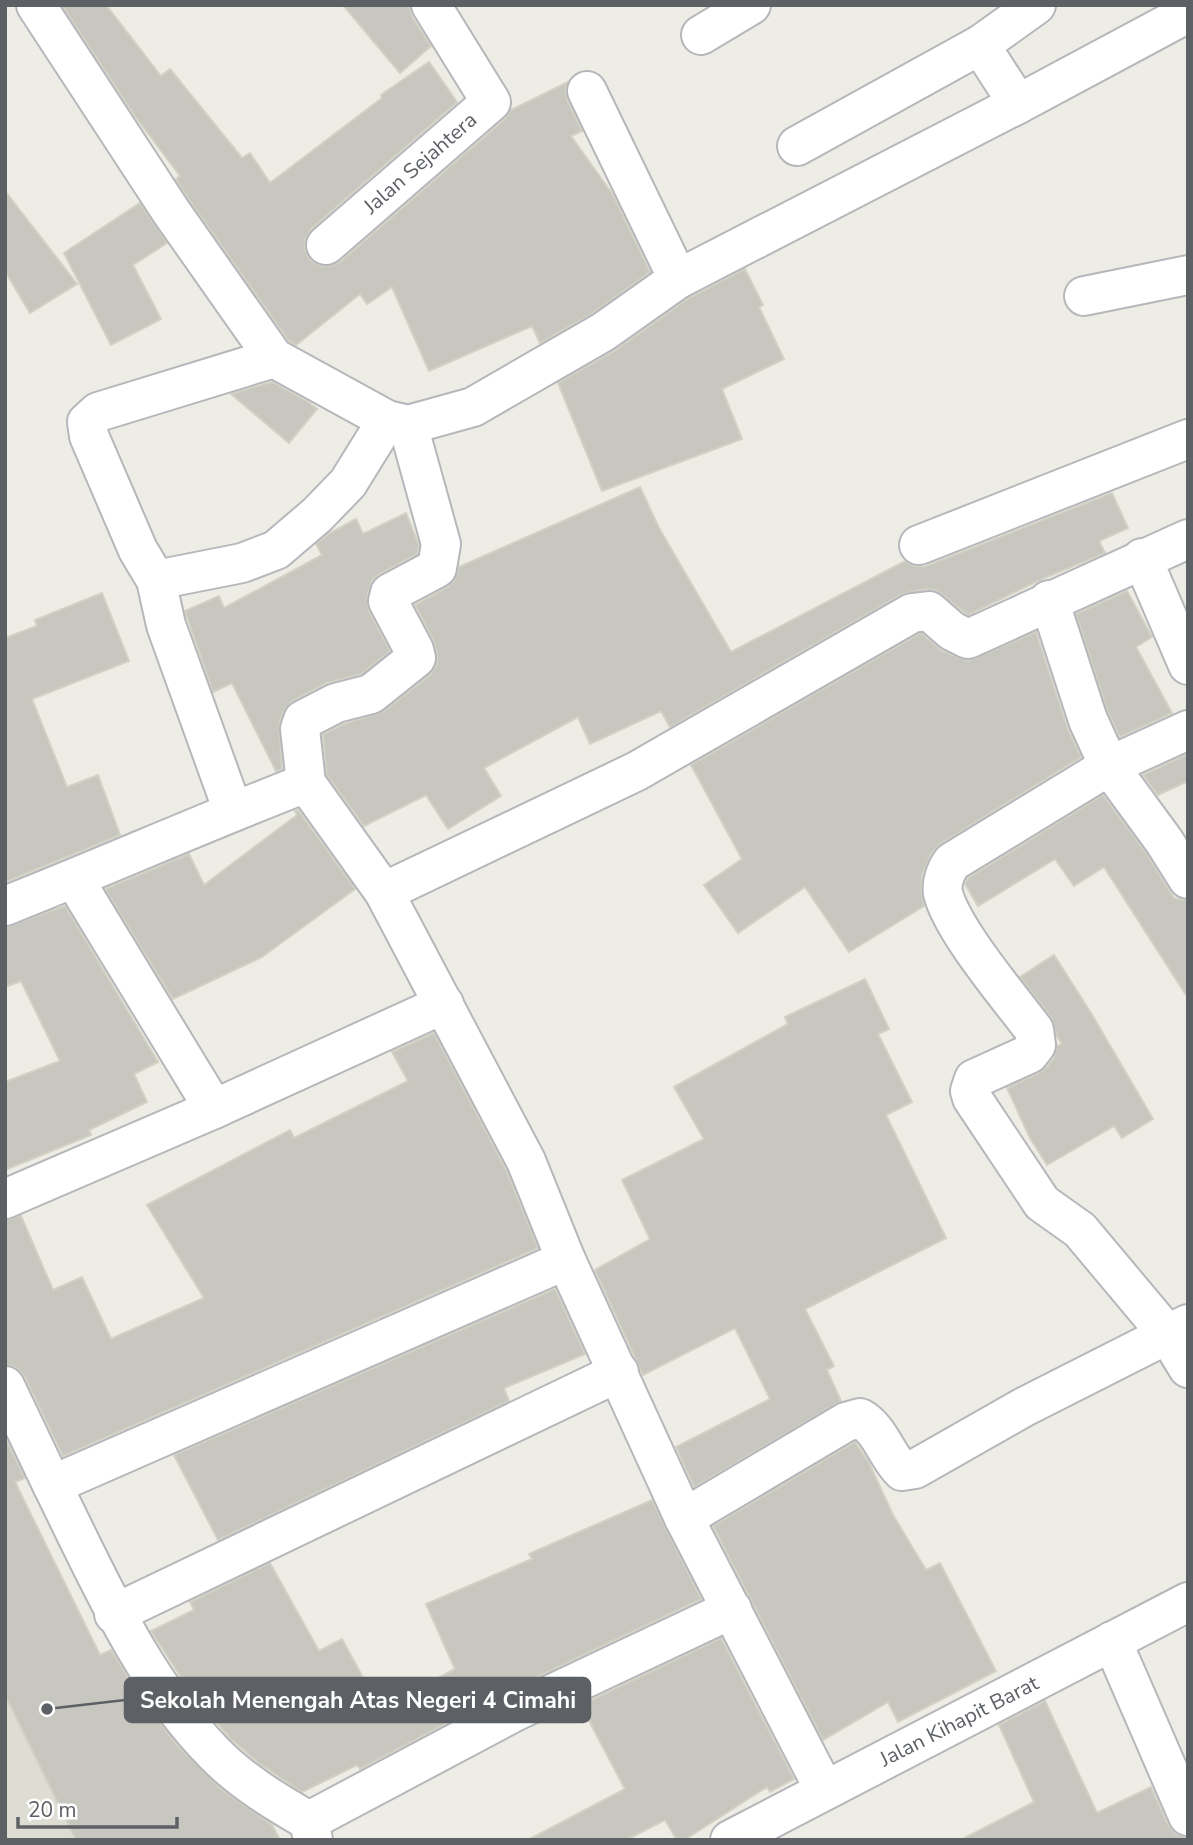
<svg xmlns="http://www.w3.org/2000/svg" width="1193" height="1845" font-family="'Nunito Sans',sans-serif">
<style>
.education{fill:#deddd3}
.building{fill:#c7c7c0;stroke:#d3d0c4;stroke-width:2}
.lines{fill:none;stroke-linecap:round;stroke-linejoin:round}
.minor-casing{stroke:#b5b7bb;stroke-width:42}
.minor{stroke:#fff;stroke-width:38}
.labels{text-anchor:middle;stroke-width:5;stroke-linejoin:round;paint-order:stroke}
.street-label{font-size:21px;fill:#5d6065;stroke:#fff}
.leader{fill:none;stroke:#5d6065;stroke-width:2.5}
.callout-dot{fill:#5d6065;stroke:#fff;stroke-width:2.5}
.callout{fill:#5d6065;stroke:#5d6065;stroke-width:2.5}
.callout-label{font-size:23px;text-anchor:middle;font-weight:bold;fill:#fff}
</style>
<rect width="100%" height="100%" fill="#eeede5"/>
<!-- education -->
<polygon class="education" points="5,1578 173,1840 5,1840"/>
<!-- building -->
<g class="building">
<polygon points="62,5 106,5 161,76 170,69 242,158 250,153 270,183 382,98 381,95 429,62 457,102 311,229 305,239 305,250 310,260 320,266 331,266 340,262 505,119 511,110 568,82 565,90 567,100 582,131 571,136 613,195 650,272 591,314 540,343 532,326 429,371 392,287 367,304 360,294 296,345 289,341 190,201 176,179 180,176 135,116"/>
<polygon points="343,5 409,5 412,17 431,46 400,73"/>
<polygon points="5,191 77,284 30,313 5,271"/>
<polygon points="140,203 167,243 133,265 161,319 111,345 64,253"/>
<polygon points="745,269 763,305 759,307 784,359 722,389 742,439 602,491 558,383 616,350 689,298"/>
<polygon points="272,382 308,402 317,409 289,443 231,394"/>
<polygon points="640,487 659,528 731,652 905,561 915,566 924,567 1112,493 1128,528 1099,541 1105,553 1042,579 968,615 936,590 926,589 902,594 670,727 661,711 590,744 578,717 484,768 501,796 448,829 426,795 364,826 327,775 323,734 344,724 384,711 430,675 437,664 437,653 433,640 415,605 448,587 455,580 459,567"/>
<polygon points="406,513 419,545 417,554 379,574 372,580 367,596 369,611 390,651 361,674 326,683 292,701 283,712 279,722 282,769 276,771 232,683 213,692 185,611 219,596 224,608 322,555 316,544 330,533 356,519 363,534"/>
<polygon points="1127,591 1152,637 1136,647 1172,713 1120,737 1108,712 1076,614"/>
<polygon points="102,593 129,661 32,699 67,787 98,775 120,835 5,882 5,638 37,626 35,620"/>
<polygon points="1036,632 1067,727 1081,757 940,844 931,854 922,875 921,891 924,906 849,952 805,887 738,933 704,885 742,859 691,765 919,634 922,634 942,651 968,661"/>
<polygon points="1188,754 1188,781 1158,795 1143,775"/>
<polygon points="1103,795 1146,853 1174,898 1188,901 1188,998 1104,867 1074,886 1055,859 978,906 965,884 968,878"/>
<polygon points="298,810 355,889 262,957 173,999 105,889 189,854 204,885 297,815 295,811"/>
<polygon points="65,906 158,1062 134,1074 147,1102 89,1130 91,1135 5,1170 5,1082 60,1061 21,981 5,987 5,927"/>
<polygon points="1054,955 1091,1013 1153,1119 1122,1138 1114,1126 1047,1165 1030,1138 1007,1088 1038,1074 1046,1068 1054,1058 1057,1046 1062,1044 1057,1036 1051,1017 1020,977"/>
<polygon points="865,979 889,1029 878,1034 912,1102 886,1115 946,1238 805,1309 834,1366 827,1370 841,1401 694,1487 676,1447 770,1399 735,1328 643,1375 595,1270 650,1239 622,1180 704,1139 674,1087 788,1024 785,1017"/>
<polygon points="434,1033 506,1170 538,1248 63,1456 25,1377 17,1368 5,1364 5,1220 21,1216 53,1290 82,1277 111,1339 204,1298 147,1205 290,1130 294,1138 408,1081 392,1052"/>
<polygon points="555,1289 585,1354 504,1388 509,1401 218,1540 174,1455"/>
<polygon points="5,1438 25,1478 15,1482 100,1655 111,1650 136,1690 176,1744 221,1789 272,1825 280,1840 76,1840 5,1695"/>
<polygon points="855,1442 869,1463 893,1515 926,1570 940,1563 996,1671 898,1722 888,1702 823,1740 713,1526"/>
<polygon points="652,1500 701,1599 507,1691 360,1769 357,1765 302,1792 260,1764 230,1738 190,1691 151,1631 194,1610 190,1602 270,1563 319,1651 342,1639 380,1709 455,1669 426,1604 532,1559 529,1554"/>
<polygon points="721,1638 794,1779 770,1792 767,1787 684,1840 677,1840 665,1820 626,1840 528,1840 625,1789 587,1717 584,1718 579,1706"/>
<polygon points="1045,1701 1097,1813 1151,1787 1168,1825 1176,1834 1188,1837 1188,1840 961,1840 1034,1802 999,1725"/>
</g>
<g class="lines">
<defs>
<g id="minor">
<polyline points="36,5 172,213 274,358 387,420 408,425 473,407 603,332 678,279"/>
<polyline points="701,35 751,5"/>
<polyline points="980,45 1018,104"/>
<polyline points="587,91 678,279 1018,104 1188,13"/>
<polyline points="797,146 980,45 1036,5"/>
<polyline points="326,245 491,102 431,5"/>
<polyline points="1084,296 1188,275"/>
<polyline points="408,425 441,544 437,568 390,593 388,601 414,650 416,658 371,694 336,703 303,720 300,729 306,783 384,892 526,1161 566,1260 684,1518 824,1789"/>
<polyline points="919,545 1188,439"/>
<polyline points="1142,558 1188,665"/>
<polyline points="156,580 138,550 89,436 87,422 98,412 274,358"/>
<polyline points="1049,600 1088,720 1109,766 1164,841 1188,879"/>
<path d="M1188,730l-79,36 -157,96c-6,8 -11,21 -9,31 9,37 67,105 91,137l2,15 -7,9 -55,25 -4,12 2,7 70,105 38,27 88,105 20,33"/>
<polyline points="233,811 166,625 156,580 242,563 276,550 317,515 348,483 387,420"/>
<polyline points="74,879 214,1109"/>
<polyline points="384,892 637,771 912,613 929,611 952,631 968,639 1188,539"/>
<path d="M5,906c101,-40 200,-84 301,-123"/>
<polyline points="5,1199 214,1109 444,1004"/>
<path d="M5,1386c23,49 47,99 71,148 38,78 77,157 138,219 27,28 62,49 95,68l4,19"/>
<polyline points="52,1485 566,1260"/>
<path d="M684,1518l162,-96 14,-4c20,11 26,37 42,53l13,-2 109,-62 164,-83"/>
<polyline points="114,1614 619,1372"/>
<polyline points="1112,1641 1188,1816"/>
<polyline points="309,1821 516,1711 732,1609"/>
<polyline points="730,1840 1188,1602"/>
</g>
</defs>
<!-- minor casing -->
<use href="#minor" class="minor-casing"/>
<!-- minor -->
<use href="#minor" class="minor"/>
</g>
<g class="labels">
<!-- street labels -->
<g class="street-label">
<text transform="translate(420 163) rotate(-41)" y="7">Jalan Sejahtera</text>
<text transform="translate(959 1721) rotate(-27)" y="7">Jalan Kihapit Barat</text>
</g>
</g>
<!-- callouts -->
<path class="leader" d="M47 1709L125 1700"/>
<circle class="callout-dot" cx="47" cy="1709" r="7"/>
<rect class="callout" x="125" y="1678" width="465" height="44" rx="7"/>
<g class="callout-label">
<text x="358" y="1708">Sekolah Menengah Atas Negeri 4 Cimahi</text>
</g>
<!-- border -->
<rect width="1193" height="1845" fill="none" stroke="#5d6065" stroke-width="14"/>
<!-- scale -->
<path d="M18 1817v10h159v-10" fill="none" stroke="#5d6065" stroke-width="3.5"/>
<text x="28" y="1817" font-size="21" fill="#5d6065" stroke="#ffffff" stroke-width="5" paint-order="stroke">20 m</text>
</svg>
